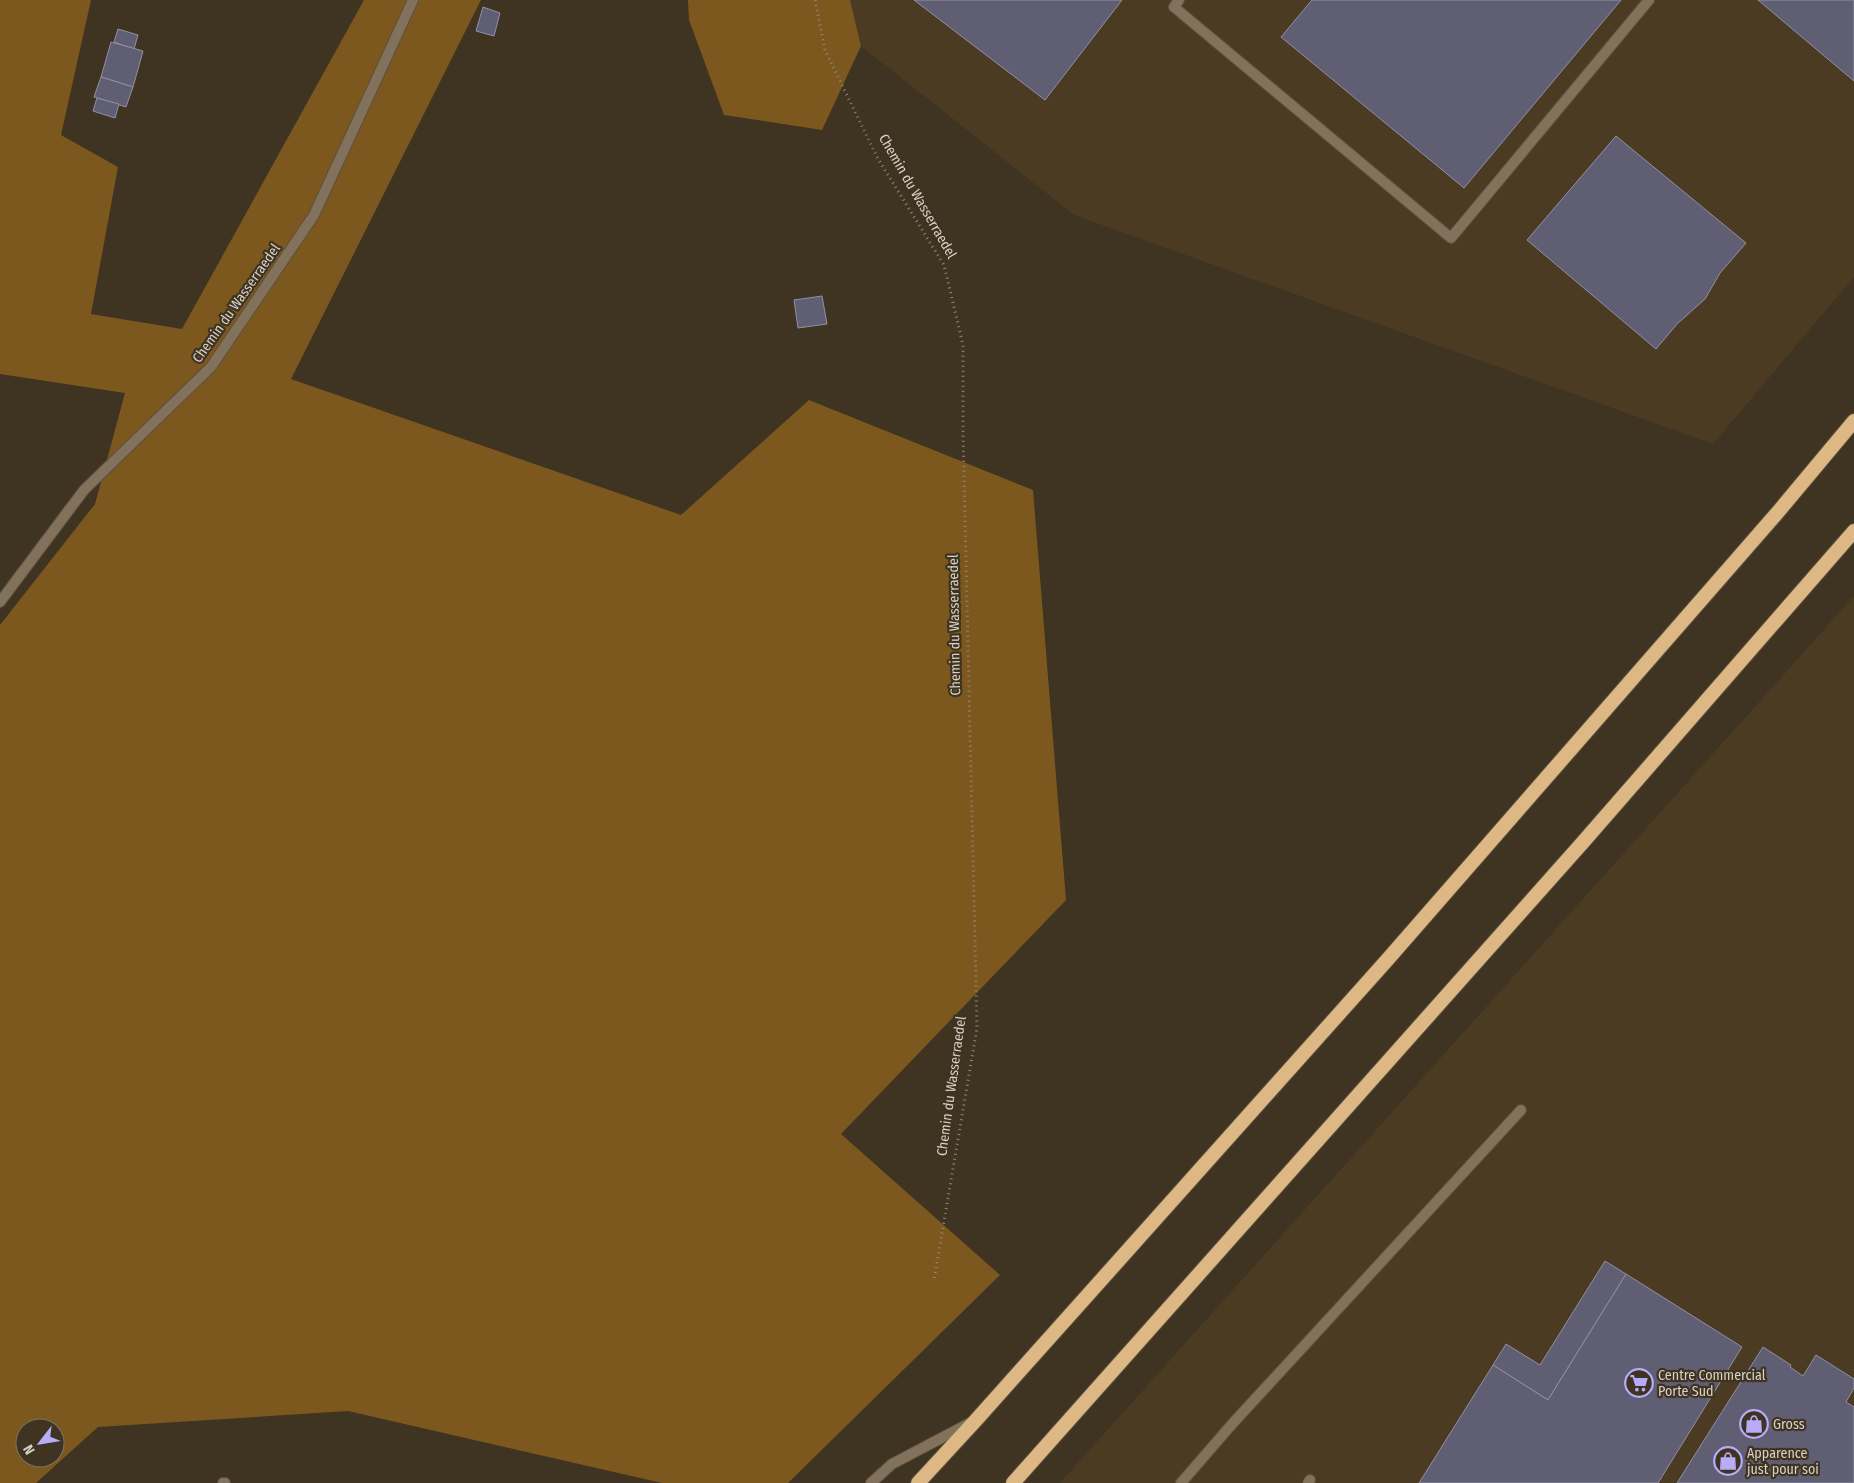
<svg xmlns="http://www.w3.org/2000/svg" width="1854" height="1483" font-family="'Fira Sans Condensed',sans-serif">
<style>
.built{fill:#4b3b23}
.forest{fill:#7c581e;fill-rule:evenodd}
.building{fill:#605e73;stroke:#9290a6}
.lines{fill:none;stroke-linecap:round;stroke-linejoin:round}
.service-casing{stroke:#5b5040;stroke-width:12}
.minor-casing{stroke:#5b5040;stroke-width:12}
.trunk-casing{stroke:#5b5040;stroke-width:16}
.path{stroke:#918779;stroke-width:3;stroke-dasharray:1 4;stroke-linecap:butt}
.service{stroke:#82715b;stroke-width:10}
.minor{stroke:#82715b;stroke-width:10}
.trunk{stroke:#ddb884;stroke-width:14}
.labels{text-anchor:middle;stroke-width:4.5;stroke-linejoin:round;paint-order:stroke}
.street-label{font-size:14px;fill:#d9d2c7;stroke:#3f3322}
.poi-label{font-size:14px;fill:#d9d2c7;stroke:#3f3322;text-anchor:start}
</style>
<rect width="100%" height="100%" fill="#3f3322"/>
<!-- built -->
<g class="built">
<polygon points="850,0 1854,0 1854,277 1713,444 1074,215 861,46"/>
<polygon points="1854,596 1854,1483 1060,1483"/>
</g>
<!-- forest -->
<g class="forest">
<path d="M0,0h91l-30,135 57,32 -27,147 91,15 182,-329h117l-190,379 390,136 128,-115 224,90 33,410 -225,234 159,141 -212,208h-126l-314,-72 -250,16 -62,56h-36v-858l95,-121 30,-111 -125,-19zM25,1428h30v30h-30z"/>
<polygon points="688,0 850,0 861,46 822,130 724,115 689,20"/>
</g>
<!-- building -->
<g class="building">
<polygon points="914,0 1122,0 1045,100"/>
<polygon points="1312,0 1621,0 1464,188 1281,37"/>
<polygon points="1758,0 1854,0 1854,81"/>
<polygon points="483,7 500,13 494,36 476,31"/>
<polygon points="118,29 138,35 134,49 114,42"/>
<polygon points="111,42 143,51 133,87 101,77"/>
<polygon points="101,77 133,87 126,107 94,97"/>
<polygon points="97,98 119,104 115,118 93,111"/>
<polygon points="1616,136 1746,243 1720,273 1705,299 1677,324 1656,349 1527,240"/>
<polygon points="822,296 827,324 798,328 794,300"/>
<polygon points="1605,1261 1626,1274 1548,1400 1493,1365 1506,1344 1540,1365"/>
<polygon points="1626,1274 1742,1347 1658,1483 1419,1483 1493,1365 1548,1400"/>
<polygon points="1763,1347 1791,1365 1790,1367 1803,1376 1816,1355 1854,1379 1854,1388 1846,1402 1854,1407 1854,1483 1677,1483"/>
</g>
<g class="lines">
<defs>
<g id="service">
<polyline points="1179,0 1174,7 1451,238 1649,0"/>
<polyline points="223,1483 225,1483"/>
<polyline points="871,1483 892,1464 970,1423"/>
<polyline points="1181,1483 1233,1423 1521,1110"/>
<polyline points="1308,1483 1310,1480"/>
</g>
<polyline id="minor" points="0,602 84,490 211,367 314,215 413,0"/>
<g id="trunk">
<polyline points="918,1483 977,1419 1388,959 1778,512 1854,421"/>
<polyline points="1013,1483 1584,841 1854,531"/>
</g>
</defs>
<!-- service casing -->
<use href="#service" class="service-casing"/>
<!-- minor casing -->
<use href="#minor" class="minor-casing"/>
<!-- trunk casing -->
<use href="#trunk" class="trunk-casing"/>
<!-- path -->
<polyline class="path" points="815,0 825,50 878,159 944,265 963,345 963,432 977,1028 934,1280"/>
<!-- service -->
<use href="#service" class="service"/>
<!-- minor -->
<use href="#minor" class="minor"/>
<!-- trunk -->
<use href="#trunk" class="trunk"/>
</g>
<!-- icons -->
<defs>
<symbol id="supermarket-ring" viewBox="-11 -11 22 22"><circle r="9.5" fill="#3f3322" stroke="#b6acf8" stroke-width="1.5"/><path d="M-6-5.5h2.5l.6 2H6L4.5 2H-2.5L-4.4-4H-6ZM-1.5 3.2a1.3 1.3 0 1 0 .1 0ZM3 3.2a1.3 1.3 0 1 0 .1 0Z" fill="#b6acf8"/></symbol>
<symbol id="shop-ring" viewBox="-11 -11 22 22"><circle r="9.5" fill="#3f3322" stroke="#b6acf8" stroke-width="1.5"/><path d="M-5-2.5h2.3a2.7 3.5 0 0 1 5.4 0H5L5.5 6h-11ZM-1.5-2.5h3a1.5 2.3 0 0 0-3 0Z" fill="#b6acf8"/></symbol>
</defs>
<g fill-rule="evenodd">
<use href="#supermarket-ring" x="1623" y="1367" width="32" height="32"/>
<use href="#shop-ring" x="1738" y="1408" width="32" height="32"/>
<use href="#shop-ring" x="1712" y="1445" width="32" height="32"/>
</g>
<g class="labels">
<!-- street labels -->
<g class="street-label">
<text transform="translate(918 196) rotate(60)" y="5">Chemin du Wasserraedel</text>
<text transform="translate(236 303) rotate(-55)" y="5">Chemin du Wasserraedel</text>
<text transform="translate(954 625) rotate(-91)" y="5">Chemin du Wasserraedel</text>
<text transform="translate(951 1086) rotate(-82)" y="5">Chemin du Wasserraedel</text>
</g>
<!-- poi labels -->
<g class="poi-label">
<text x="1658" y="1380">Centre Commercial<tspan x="1658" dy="16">Porte Sud</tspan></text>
<text x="1773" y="1429">Gross</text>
<text x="1747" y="1458">Apparence<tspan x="1747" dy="16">just pour soi</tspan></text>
</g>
</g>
<!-- north arrow -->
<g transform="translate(40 1443) rotate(239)"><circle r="24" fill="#3f3322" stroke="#7d7364"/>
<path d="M0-4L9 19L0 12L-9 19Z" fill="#b6acf8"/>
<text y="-8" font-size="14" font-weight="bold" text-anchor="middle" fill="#d9d2c7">N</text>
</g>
</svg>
